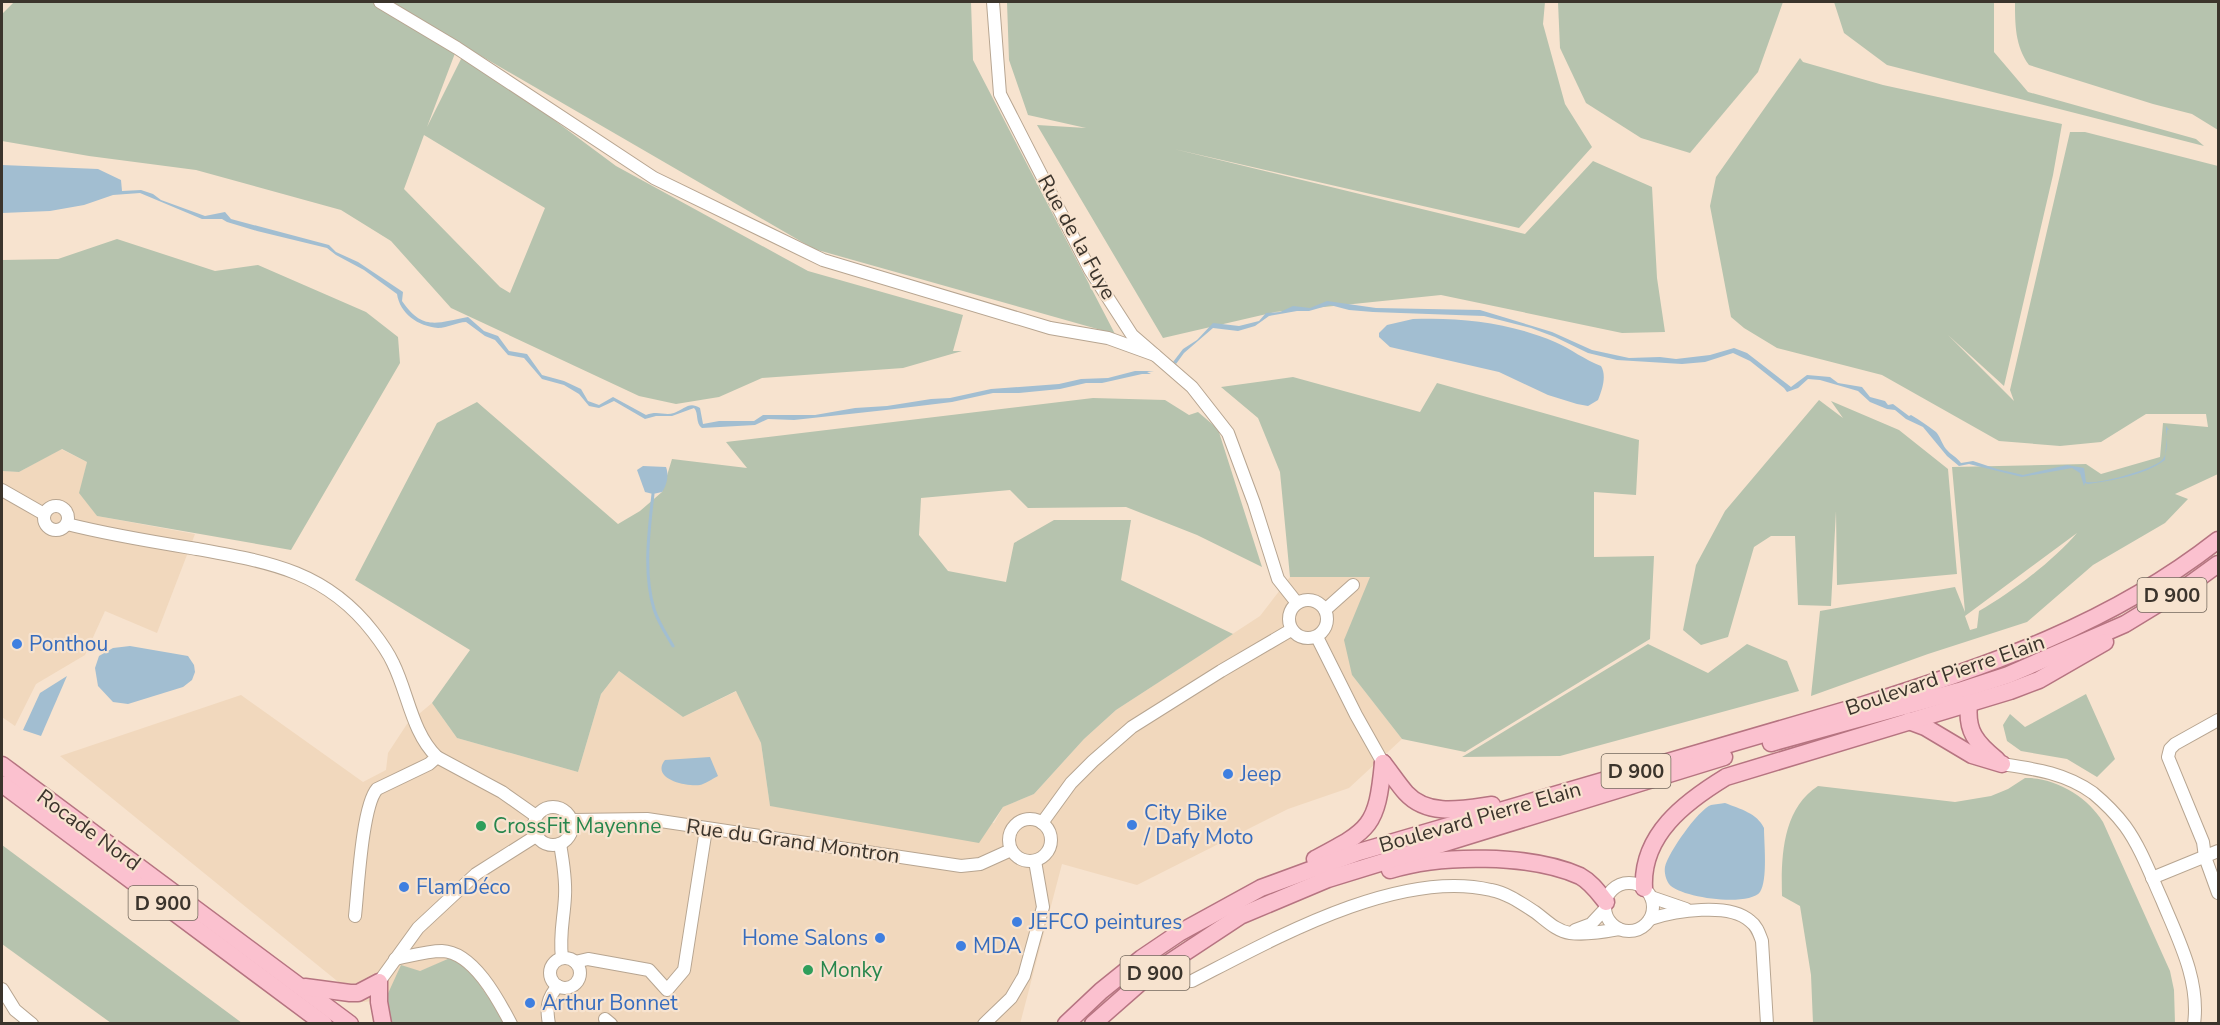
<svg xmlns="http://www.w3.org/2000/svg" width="2220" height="1025" font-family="'Nunito Sans',sans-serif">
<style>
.built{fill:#f1d8bd}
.green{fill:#b6c3ae;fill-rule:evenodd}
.water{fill:#a2bed1}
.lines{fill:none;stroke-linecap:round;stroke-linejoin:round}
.stream{stroke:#a2bed1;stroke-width:3}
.minor-casing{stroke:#b7a591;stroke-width:14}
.major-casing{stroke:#b67481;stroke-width:19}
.minor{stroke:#fff;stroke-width:12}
.major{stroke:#fbc1cf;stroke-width:16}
.shop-dot{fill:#3f7fe0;stroke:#f7e3cf;stroke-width:2}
.leisure-dot{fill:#2e9e5b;stroke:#f7e3cf;stroke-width:2}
.labels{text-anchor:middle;stroke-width:4.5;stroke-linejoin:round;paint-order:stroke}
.shield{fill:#f7e3cf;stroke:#73685d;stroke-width:1.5}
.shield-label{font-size:20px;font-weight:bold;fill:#3b342c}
.street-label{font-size:21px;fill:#3b342c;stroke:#f7e3cf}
.shop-label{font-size:21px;fill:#366cbe;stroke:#f7e3cf;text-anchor:start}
.leisure-label{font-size:21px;fill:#27864d;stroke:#f7e3cf;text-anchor:start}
</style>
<rect width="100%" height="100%" fill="#f7e3cf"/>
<!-- built -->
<g class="built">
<polygon points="61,449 87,462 80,493 97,516 195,534 157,633 105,611 85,655 36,684 15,726 2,717 2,471 19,472"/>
<polygon points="1290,577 1371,577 1352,675 1402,739 1349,788 1288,809 1137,885 1062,864 1020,1024 506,1023 450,959 420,971 385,1000 363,1002 60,756 241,695 363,782 386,770 388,753 407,724 432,703 457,738 578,772 601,694 619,671 683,717 737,691 761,743 770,806 994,823 1003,807 1034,794 1084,739 1116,710 1260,616"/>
</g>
<!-- green -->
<g class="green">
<path d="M14,2h366l77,46 -30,79 37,-74 152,113 192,105 155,44 -10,36h9l-59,17 -141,10 -43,19 -43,7 -37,-8 -188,-88 -60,-67 -50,-31 -145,-40 -107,-14 -87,-15v-127zM424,135l121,73 -35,85 -10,-6 -96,-98z"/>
<polygon points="388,2 971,2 973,60 1115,334 814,249"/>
<polygon points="1007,2 1545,2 1543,24 1565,104 1592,147 1519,228 1174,149 1525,234 1593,161 1652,187 1657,278 1665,332 1622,333 1441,295 1275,312 1163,338 1037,125 1086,128 1028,115 1009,60"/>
<polygon points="1558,2 1783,2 1758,72 1690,153 1641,138 1586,103 1560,48"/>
<polygon points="1834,2 1994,2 1994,52 2028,92 2196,139 2204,146 1887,65 1844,33"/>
<path d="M2015,2h203v128l-26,-16 -39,-10 -124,-39c-14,-19 -14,-41 -14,-63z"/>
<path d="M1800,58l3,4 80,23 179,39 -9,51 -49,211 -56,-51 66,66 -4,-11 60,-258h15l133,34v308l-43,20 13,5 -23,24 -72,42 -66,57 -99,32 -117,42 9,-85 135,-24 10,25 -13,-145 134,-3 15,10 59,-17 3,-34 45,4 -2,-13h-60l-45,28 -41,4 -61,-5 -117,-66 -105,-27 -33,-20 -13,-11 -21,-111 6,-29zM2077,533c-24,28 -66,60 -98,78l-2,17 -7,2 -5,-14z"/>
<polygon points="117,239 215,271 258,265 366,312 398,337 400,363 291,550 97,516 79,493 87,462 62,449 19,472 2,471 2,260 58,259"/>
<polygon points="1293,377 1420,412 1437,383 1639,440 1636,495 1594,492 1594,557 1654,556 1650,639 1465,752 1402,739 1352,675 1344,640 1370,577 1290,577 1280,472 1258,418 1221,387"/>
<polygon points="1093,398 1165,400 1189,415 1198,412 1218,429 1262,567 1197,535 1126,507 1028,508 1010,490 921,498 919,535 948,571 1006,582 1014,543 1054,520 1131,520 1121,580 1233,634 1116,710 1084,739 1034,794 1003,807 979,843 770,806 761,743 736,691 683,717 619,671 601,694 578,772 457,738 432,703 470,650 355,580 437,423 477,402 618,524 640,511 662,492 672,459 747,468 726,442"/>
<polygon points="1819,400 1843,418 1831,401 1899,430 1948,469 1957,574 1837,585 1836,511 1831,606 1798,605 1795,536 1771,536 1754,547 1728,637 1701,645 1683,630 1696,565 1725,511"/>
<polygon points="1648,644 1708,673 1747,644 1787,661 1799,691 1560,756 1462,757"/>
<polygon points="2086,694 2115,759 2097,777 2067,759 2021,751 2007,741 2003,725 2010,714 2025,727"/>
<path d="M2025,778c30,-1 63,19 78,44l67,149 4,19 1,33h-362l-2,-48 -11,-69 -18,-10c-1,-38 0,-87 36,-110l137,16 36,-6 17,-7z"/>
<polygon points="2,845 242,1023 111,1023 2,944"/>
<polygon points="450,958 466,965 506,1023 390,1023 385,1000 401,965 420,971"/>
</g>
<!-- water -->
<g class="water">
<path d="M2,165l96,4 23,11 1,11 19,-1 12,4 8,6 44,16 20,-4 6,7 98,26 7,7 22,10 45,30 -1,9c21,30 34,22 66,16l16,14 14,5 11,15 18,3 15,21 22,6 17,8 7,12 11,4 14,-8 33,18c12,-5 18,1 28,-2 11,-4 15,-12 26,-5l3,16 16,-3h35l9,-6h52l40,-7 32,-2 44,-7 19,-1 41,-9 68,-5 22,-5 27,-1 27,-7h19l-7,1 4,2h-9l-40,9h-16l-26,6 -41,4h-26l-41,9 -66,8 -92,10 -26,-1 -13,6 -53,3c-7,-5 -3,-15 -8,-20l-22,8h-16l-11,3 -31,-18 -15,7 -10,-2 -10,-12 -15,-9 -22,-6 -18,-21 -16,-3 -13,-15 -10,-4 -19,-14c-9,0 -18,6 -28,6 -20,-2 -38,-14 -41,-34l-33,-24 -28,-15 -9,-7 -70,-17 -30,-9 -5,-3h-20l-62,-26 -27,2 -29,10 -34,6 -48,2z"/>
<path d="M1327,301l49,7 104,2 72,22 40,18 37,8 31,-1 16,2 34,-4 24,-7 13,5 44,34 16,-12 23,2 8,6 24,4 8,10 15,4 3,4 5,-1 16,12 2,-1c9,5 17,11 25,17 4,4 6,12 10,17 5,6 11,8 15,14l12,-2 24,8 26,6 44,-10 17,3 2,14c11,3 70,-13 77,-23 6,-8 3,-23 3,-33l3,4h-2l-2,30c-22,16 -51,20 -77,24l-3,-1 -1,3 -4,-13 -8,-5 -50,9 -53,-13 -10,2 -12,-10 -24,-29 -17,-8 -11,-9 -8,-1 -17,-7 -12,-11 -38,-11 -12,-1 -10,9 -11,4 -3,-4 -34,-27 -17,-8 -28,9 -23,2 -65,-4 -29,-7 -33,-16 -24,-9 -47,-12 -111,-4 -24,-2 -19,-5 -21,6h-12l-28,5 -14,10 -17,5 -25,-3 -29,25 -8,11 -3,-2 10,-13 14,-9 16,-17 26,3 20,-5 7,-8 14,-1 13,-6 17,2z"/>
<path d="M1413,319c49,-2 97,4 142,23 16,7 30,18 46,24 6,10 1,24 -3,34l-10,6 -11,-2 -29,-9 -49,-23 -109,-25 -11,-10v-4l8,-8z"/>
<path d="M643,466l23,1c3,8 1,18 -4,25l-9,2 -8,-2 -8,-22z"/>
<polygon points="130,646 188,656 194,665 195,672 192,680 183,687 128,704 113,702 98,686 95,668 99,656 113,648"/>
<polygon points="67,676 41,736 23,730 40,693"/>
<path d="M710,757l8,19c-6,3 -13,8 -18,9 -13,2 -50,-6 -35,-25z"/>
<path d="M1725,803c15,6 32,10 39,25 0,15 4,52 -4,64 -11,15 -80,6 -91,-8 -3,-4 -5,-12 -4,-17 3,-14 33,-57 46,-62 4,-1 10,-1 14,-2z"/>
</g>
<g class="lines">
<!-- stream -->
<path class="stream" d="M653,494c-4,36 -10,79 1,115 4,13 12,25 19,37"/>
<defs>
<g id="minor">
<polyline points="380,2 457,48 654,178 823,260 1050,328 1108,338 1155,355"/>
<polyline points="993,2 1000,94 1090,270 1132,335 1192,387 1228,433 1254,503 1278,579 1297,603"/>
<polyline points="2,490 44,514"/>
<circle cx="56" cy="518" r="12"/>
<path d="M67,524c43,11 87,18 130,25 72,13 129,22 176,83 7,9 15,20 20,31 15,30 19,70 44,94l-8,7 -52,25c-15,17 -19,100 -22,127"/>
<circle cx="1308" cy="619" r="19"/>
<polyline points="1325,610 1353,585"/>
<polyline points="1317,637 1356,715 1383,763"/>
<polyline points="2218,720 2175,744 2170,749 2168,757 2203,842 2205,857 2218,893"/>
<polyline points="437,757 502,792 536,816"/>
<path d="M2002,764c33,5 63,9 91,29 12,10 23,21 32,33 16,22 26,50 37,74 16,39 38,80 32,124"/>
<circle cx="553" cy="826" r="19"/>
<circle cx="1030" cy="840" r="21"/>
<polyline points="572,820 647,819 961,866 980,864 1011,850"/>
<polyline points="1042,823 1071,783 1093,761 1132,727 1221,671 1291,630"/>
<path d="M560,844c3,17 6,35 5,52 -1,23 -6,38 -3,62"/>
<polyline points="2152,878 2218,851"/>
<circle cx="1629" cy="907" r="24"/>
<polyline points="1651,897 1686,909"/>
<path d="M1650,919c25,-8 79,-17 100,2 7,5 9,12 12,20l5,83"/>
<polyline points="1575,930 1591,924 1605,909"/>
<circle cx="565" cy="973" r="15"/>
<path d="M395,959c15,-3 32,-8 47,-8 31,1 56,48 69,73"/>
<polyline points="575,962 588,959 649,970 667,990 684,970 706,829"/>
<path d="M1192,981c80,-41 206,-113 299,-91 16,3 30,13 44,22 11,8 21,19 35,21 16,2 33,-1 49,-4"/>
<polyline points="379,982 418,928 476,874 536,836"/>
<polyline points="2,989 15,1010 32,1024"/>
<polyline points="605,1019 611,1024"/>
<path d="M549,1024c-3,-16 -2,-26 9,-38"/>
<polyline points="984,1024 1011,998 1024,976 1043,907 1035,861"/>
</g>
<g id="major">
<path d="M1969,704c-3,27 7,39 28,56"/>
<polyline points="1909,721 1925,727 1972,755 2002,764"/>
<polyline points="1771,743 1959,691 2008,675 2125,624 2189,585 2218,564"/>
<path d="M1383,763c8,10 15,21 23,30 22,24 57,16 86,12"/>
<polyline points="2,765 350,1024"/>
<polyline points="2,784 324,1024"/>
<path d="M1315,859c55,-29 62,-32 68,-96"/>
<path d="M1390,870c51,-16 141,-16 190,6 11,6 18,16 26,26"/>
<path d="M1644,888c-3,-53 41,-86 82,-111l284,-86 29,-11 66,-38"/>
<polyline points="305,987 350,993 358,993 379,982 379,1002 383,1024"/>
<path d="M1066,1024l35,-33 41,-33 37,-25 82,-45 98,-36 504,-147c128,-40 248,-81 355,-165"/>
<polyline points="1093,1024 1143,980 1240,916 1328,879 1724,757"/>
</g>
</defs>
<!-- minor casing -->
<use href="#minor" class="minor-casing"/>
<!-- major casing -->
<use href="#major" class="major-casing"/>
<!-- minor -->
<use href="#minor" class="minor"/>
<!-- major -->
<use href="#major" class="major"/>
</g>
<!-- markers -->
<g class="shop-dot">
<circle cx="17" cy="644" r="6"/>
<circle cx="1228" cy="774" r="6"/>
<circle cx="1132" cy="825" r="6"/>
<circle cx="404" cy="887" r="6"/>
<circle cx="1017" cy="922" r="6"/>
<circle cx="880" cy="938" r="6"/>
<circle cx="961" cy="946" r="6"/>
<circle cx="530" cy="1003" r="6"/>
</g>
<g class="leisure-dot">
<circle cx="481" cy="826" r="6"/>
<circle cx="808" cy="970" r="6"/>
</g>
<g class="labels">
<!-- shield labels -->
<g class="shield">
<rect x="2137.5" y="578" width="69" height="34" rx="4.5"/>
<rect x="1601.5" y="754" width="69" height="34" rx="4.5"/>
<rect x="128.5" y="886" width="69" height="34" rx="4.5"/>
<rect x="1120.5" y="956" width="69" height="34" rx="4.5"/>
</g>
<g class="shield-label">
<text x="2172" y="602">D 900</text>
<text x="1636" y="778">D 900</text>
<text x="163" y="910">D 900</text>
<text x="1155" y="980">D 900</text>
</g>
<!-- street labels -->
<g class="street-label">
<text transform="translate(1077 237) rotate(61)" y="7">Rue de la Fuye</text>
<text transform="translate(1945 675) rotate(-19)" y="7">Boulevard Pierre Elain</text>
<text transform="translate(1480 817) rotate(-16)" y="7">Boulevard Pierre Elain</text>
<text transform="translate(89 830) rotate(36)" y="7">Rocade Nord</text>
<text transform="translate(793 841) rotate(8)" y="7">Rue du Grand Montron</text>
</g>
<!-- shop labels -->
<g class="shop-label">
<text x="29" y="651">Ponthou</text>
<text x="1240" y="781">Jeep</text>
<text x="1144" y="820">City Bike<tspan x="1144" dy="24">/ Dafy Moto</tspan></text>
<text x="416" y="894">FlamDéco</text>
<text x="1029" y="929">JEFCO peintures</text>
<text x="868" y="945" text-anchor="end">Home Salons</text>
<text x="973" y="953">MDA</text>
<text x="542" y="1010">Arthur Bonnet</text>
</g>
<!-- leisure labels -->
<g class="leisure-label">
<text x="493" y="833">CrossFit Mayenne</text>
<text x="820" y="977">Monky</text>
</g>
</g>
<!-- border -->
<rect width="2220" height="1025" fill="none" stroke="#3b342c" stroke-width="6"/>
</svg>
